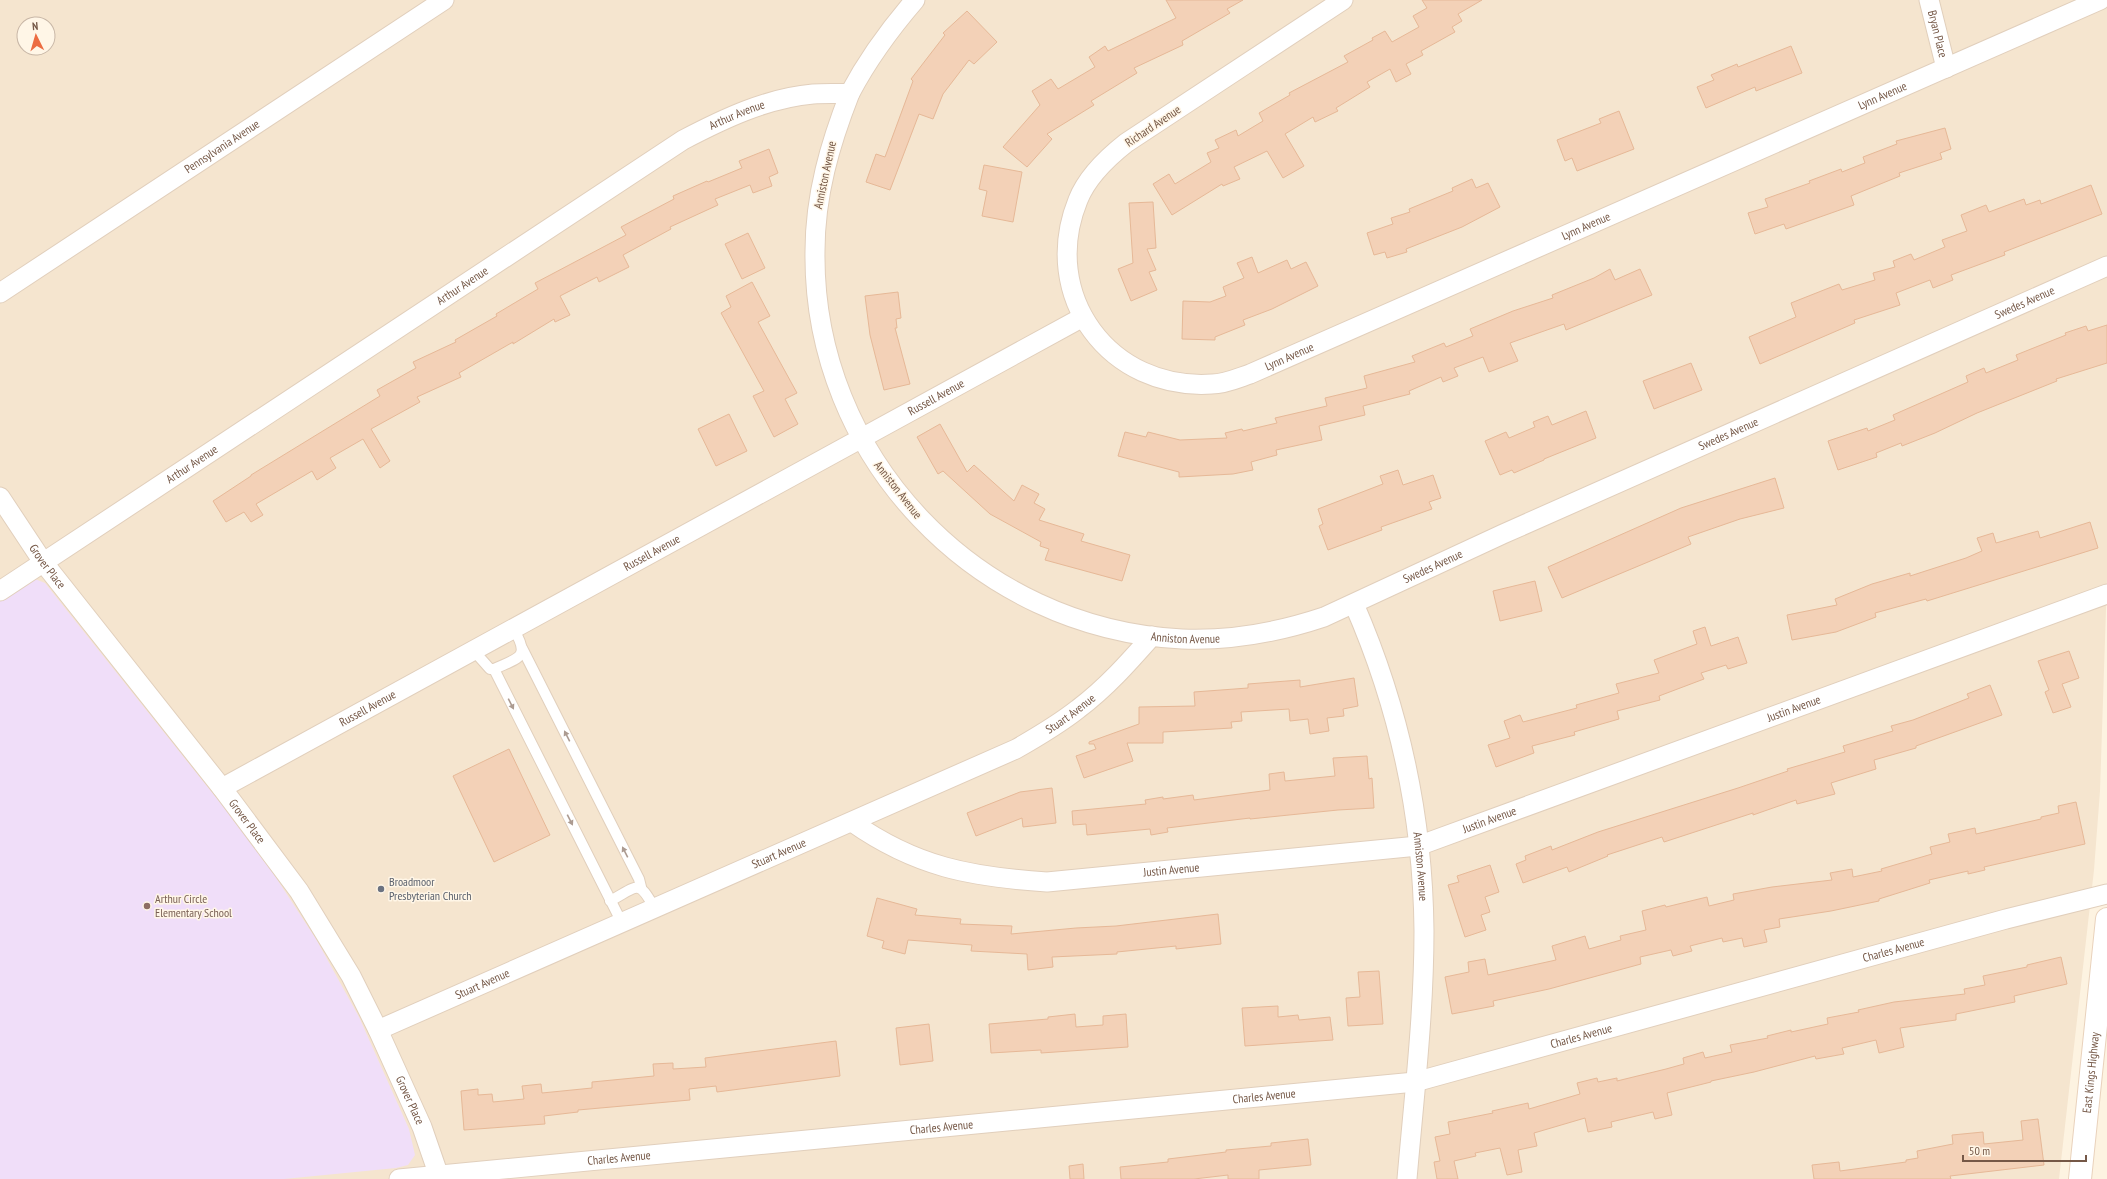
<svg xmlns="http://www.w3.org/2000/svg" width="2107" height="1179" font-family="'PT Sans Narrow',sans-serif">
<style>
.residential{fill:#f5e5cf;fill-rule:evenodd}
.education{fill:#f0def9}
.building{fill:#f3d1b7;stroke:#e6b897}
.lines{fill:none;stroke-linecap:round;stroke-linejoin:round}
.lane-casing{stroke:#e1cfbc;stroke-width:12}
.street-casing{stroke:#e1cfbc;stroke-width:21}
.secondary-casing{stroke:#e9d2bc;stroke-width:24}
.lane{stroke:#fff;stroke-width:10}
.street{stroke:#fff;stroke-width:19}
.secondary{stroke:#fff;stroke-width:22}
.oneway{fill:#ac9b91}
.worship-dot{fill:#6b7280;stroke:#fff6e7;stroke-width:1.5}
.education-dot{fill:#8d6e63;stroke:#fff6e7;stroke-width:1.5}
.labels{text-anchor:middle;stroke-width:3;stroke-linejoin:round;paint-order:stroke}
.street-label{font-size:12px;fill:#755847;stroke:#fff6e7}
.worship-label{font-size:12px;fill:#5b616d;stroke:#fff6e7;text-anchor:start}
.education-label{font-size:12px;fill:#785e54;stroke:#fff6e7;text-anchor:start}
</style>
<rect width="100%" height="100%" fill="#fdf3e1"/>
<!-- residential -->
<path class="residential" d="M0,0h2107v579l-7,212 -6,79 -35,309h-2059zM24,24h24v24h-24z"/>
<!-- education -->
<polygon class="education" points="35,579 45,583 222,805 273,873 316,939 359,1017 409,1129 415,1155 408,1165 396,1168 284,1179 0,1179 0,600"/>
<!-- building -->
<g class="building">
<polygon points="1166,0 1243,0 1227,9 1230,13 1182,41 1183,45 1134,68 1137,73 1091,101 1094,105 1047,134 1052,139 1027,167 1003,147 1040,105 1032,91 1051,79 1058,89 1095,67 1089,57 1105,46 1108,51 1176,18"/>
<polygon points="1422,0 1482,0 1458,14 1462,21 1452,27 1455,32 1421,51 1423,55 1406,64 1411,74 1396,82 1390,69 1367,82 1370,87 1336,108 1338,111 1315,122 1313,117 1285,134 1304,166 1283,178 1267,151 1234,167 1240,179 1223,186 1222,184 1172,215 1153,184 1169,174 1175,184 1211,162 1207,153 1219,148 1215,140 1236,130 1238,136 1263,121 1259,113 1290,95 1289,93 1348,62 1344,56 1373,40 1372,38 1385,31 1392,42 1419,27 1413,16 1427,8"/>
<polygon points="967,11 997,42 974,64 969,60 943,94 933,119 919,114 890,190 866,182 876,154 885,157 913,81 911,79 945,35 943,33"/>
<polygon points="1791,46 1802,73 1756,91 1755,87 1706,108 1697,87 1714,80 1711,75 1737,64 1738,67"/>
<polygon points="1619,111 1634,149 1577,171 1572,158 1565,161 1557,140 1601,123 1599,119"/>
<polygon points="1945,128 1951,149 1940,153 1942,159 1899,173 1900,176 1851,196 1854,205 1786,229 1784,224 1755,234 1748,213 1768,207 1765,199 1810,183 1809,181 1841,169 1842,172 1865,163 1863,157 1897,144 1896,141"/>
<polygon points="769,149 778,173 769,177 772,186 753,193 750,185 715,199 718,205 670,227 671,229 623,255 629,267 599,282 597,277 560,296 570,315 555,322 554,319 513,344 513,342 459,373 461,377 417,397 420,402 371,429 390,461 380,468 363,439 330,458 336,468 317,480 312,471 256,504 263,515 251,522 244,512 226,522 213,501 251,476 251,475 380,396 377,390 416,368 413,362 456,342 455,340 497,316 496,314 538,289 535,283 626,235 621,227 674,199 673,196 707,181 708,182 742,168 739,161"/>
<polygon points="984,165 1022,172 1013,222 982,216 987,191 979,189"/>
<polygon points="1472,179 1476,188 1488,183 1500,207 1462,227 1406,249 1407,252 1387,258 1385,252 1374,255 1367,233 1393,224 1391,218 1410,212 1409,209 1453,191 1452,188"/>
<polygon points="2091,185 2102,214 2004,252 2005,255 1951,275 1953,280 1933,288 1930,280 1896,293 1900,305 1854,320 1855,323 1760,364 1749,337 1796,317 1791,303 1839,284 1842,290 1875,280 1873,273 1895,267 1893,261 1911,254 1914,260 1945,247 1942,240 1967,231 1961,215 1986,205 1989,212 2024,199 2026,205 2040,200 2041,204"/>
<polygon points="1153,202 1156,248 1147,249 1156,270 1149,272 1157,290 1131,301 1118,269 1133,263 1129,203"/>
<polygon points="748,233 765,268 742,279 725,244"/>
<polygon points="1252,257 1258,273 1287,260 1291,269 1306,262 1318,286 1272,309 1243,320 1245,325 1215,337 1215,340 1182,339 1183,301 1210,302 1226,296 1223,287 1244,278 1237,263"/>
<polygon points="1610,269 1615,280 1640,269 1652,295 1566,330 1564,324 1510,343 1518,361 1489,372 1483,357 1454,368 1458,376 1443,382 1441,377 1409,391 1410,394 1363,406 1365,415 1319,426 1322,440 1276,450 1277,455 1251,462 1253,470 1233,474 1179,477 1179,472 1118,456 1125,432 1146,437 1148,432 1180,440 1227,438 1225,433 1242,429 1243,431 1277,423 1275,418 1327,406 1325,398 1367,388 1364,376 1415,362 1412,356 1444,343 1446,347 1473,336 1470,329 1513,311 1553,298 1552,295 1594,278"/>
<polygon points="752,282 770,316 758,322 797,393 785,399 798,424 774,437 753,396 764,391 721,313 731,307 726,296"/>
<polygon points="898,292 901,318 896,319 897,328 895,328 910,384 884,390 870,335 865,296"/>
<polygon points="2107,325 2107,363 2056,379 2057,381 1977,413 1935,433 1902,446 1901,443 1876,453 1877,457 1838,470 1828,441 1867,428 1868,431 1895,420 1893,415 1968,382 1966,376 1984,368 1986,373 2018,360 2016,355 2066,335 2065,333 2086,326 2088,331"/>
<polygon points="1691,363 1702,390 1654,409 1643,381"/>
<polygon points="1586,411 1596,438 1544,459 1544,460 1514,473 1512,470 1500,475 1485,441 1506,432 1509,438 1535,427 1533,422 1548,416 1552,425"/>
<polygon points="729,414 747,451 716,466 698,429"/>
<polygon points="940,424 967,472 974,465 1014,501 1022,485 1039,494 1034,503 1045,509 1039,520 1084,534 1081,541 1130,555 1122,581 1045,560 1049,549 1040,546 1041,542 990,514 943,471 938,474 917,437"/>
<polygon points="1398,470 1403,485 1433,475 1441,498 1429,502 1432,509 1381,527 1382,530 1328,550 1319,526 1323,524 1318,509 1383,484 1380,476"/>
<polygon points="1775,478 1784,508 1740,519 1688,537 1691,544 1562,598 1548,567 1681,508"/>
<polygon points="2090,522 2098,548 1927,601 1926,599 1875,613 1876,617 1836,632 1792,640 1787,615 1837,605 1835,599 1872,584 1910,573 1910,576 1966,558 1982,551 1977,538 1993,533 1996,543 2038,531 2040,538"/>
<polygon points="1535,581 1542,611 1500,621 1493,591"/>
<polygon points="1705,627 1711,646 1738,637 1747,663 1728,669 1726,665 1701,673 1704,679 1659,696 1660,700 1617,711 1619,719 1574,732 1575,735 1532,746 1534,753 1496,767 1488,745 1510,738 1504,721 1520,715 1523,722 1577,708 1576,705 1619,693 1616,684 1659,673 1654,660 1697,644 1693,631"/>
<polygon points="2069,651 2079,678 2062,684 2071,707 2053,713 2045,692 2049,690 2038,661"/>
<polygon points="1354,678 1358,706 1343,709 1344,716 1327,718 1329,731 1310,734 1308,719 1290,721 1289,709 1241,712 1242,721 1231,722 1232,728 1163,732 1163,743 1127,743 1133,761 1084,778 1076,756 1096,749 1094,744 1089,744 1089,742 1139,724 1139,707 1195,706 1194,692 1248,688 1248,684 1300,680 1300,687"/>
<polygon points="1990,685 2002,715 1916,746 1916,748 1874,760 1876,769 1831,783 1835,794 1797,804 1796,800 1753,815 1753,813 1664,842 1662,837 1607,855 1608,856 1569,872 1567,867 1523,883 1516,864 1526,860 1525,856 1551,846 1552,850 1598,832 1738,788 1788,771 1787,769 1845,752 1843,746 1893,731 1891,726 1913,720 1969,698 1967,694"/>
<polygon points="509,749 550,835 494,862 453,776"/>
<polygon points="1367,756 1369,779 1372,778 1374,808 1338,810 1250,819 1250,818 1167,828 1168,832 1151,835 1150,829 1087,835 1086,824 1073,825 1072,811 1146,804 1145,800 1163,797 1163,799 1193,795 1194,800 1270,790 1269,774 1284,772 1285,781 1335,776 1333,758"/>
<polygon points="1052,788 1056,823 1023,827 1022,818 976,836 967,813 1020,792"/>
<polygon points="2076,802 2085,844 1984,867 1985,870 1968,874 1968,871 1929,880 1930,883 1879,899 1879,901 1831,911 1779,919 1780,927 1764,930 1767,942 1744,947 1742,938 1723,942 1722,938 1690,946 1692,951 1673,956 1671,950 1640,957 1641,964 1549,989 1493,1001 1494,1006 1452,1014 1445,977 1469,972 1468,962 1485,959 1488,975 1556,960 1552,946 1585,936 1589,949 1621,940 1620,936 1646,930 1642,911 1665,905 1666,907 1707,897 1709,906 1734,900 1733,894 1772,887 1832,880 1830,873 1852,869 1853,877 1882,871 1881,869 1932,854 1930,847 1950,842 1948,834 1975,828 1976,834 2041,819 2041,817 2059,813 2058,806"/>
<polygon points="1490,865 1499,892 1485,897 1490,912 1481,915 1486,930 1465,937 1448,885 1459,882 1457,876"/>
<polygon points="877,898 917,909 915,915 961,919 960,924 1012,926 1011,934 1076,928 1116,926 1218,914 1221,944 1176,949 1176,946 1117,952 1117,954 1052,957 1053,967 1028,970 1027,954 971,951 972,945 908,940 905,954 882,948 884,941 867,936"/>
<polygon points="2061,957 2067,984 2014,996 2015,1002 1956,1014 1956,1020 1900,1028 1904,1047 1879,1053 1876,1040 1842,1048 1844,1054 1816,1059 1815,1056 1754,1072 1711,1081 1711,1082 1667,1093 1672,1115 1655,1119 1653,1112 1611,1122 1612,1127 1588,1132 1585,1118 1534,1133 1537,1146 1518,1150 1522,1172 1507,1175 1500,1148 1475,1153 1476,1156 1454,1161 1458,1179 1437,1179 1434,1162 1440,1161 1435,1137 1450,1134 1448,1122 1493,1113 1492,1111 1528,1103 1529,1109 1580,1094 1577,1083 1597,1078 1598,1082 1617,1078 1617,1081 1666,1069 1684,1064 1683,1058 1703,1052 1705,1058 1732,1052 1730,1045 1768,1038 1767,1036 1791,1030 1791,1032 1828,1024 1827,1018 1859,1012 1858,1010 1894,1002 1965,994 1964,989 1985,985 1983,976 2027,967 2027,965"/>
<polygon points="1379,971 1383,1024 1348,1026 1346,998 1360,997 1358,972"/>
<polygon points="1278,1006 1278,1017 1298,1015 1299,1020 1330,1017 1333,1040 1245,1046 1242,1008"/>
<polygon points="1075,1014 1076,1027 1103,1025 1103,1016 1126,1014 1128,1047 1041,1053 1041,1050 991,1053 989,1024 1048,1019 1048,1017"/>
<polygon points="929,1024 933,1061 900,1065 896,1028"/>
<polygon points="836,1041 840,1076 717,1092 716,1086 689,1089 690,1100 578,1110 578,1112 544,1116 545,1124 464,1130 461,1091 478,1089 478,1095 492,1094 493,1102 524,1099 522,1086 541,1084 542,1093 592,1088 592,1082 654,1076 653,1064 673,1063 673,1069 706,1067 705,1058"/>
<polygon points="2038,1119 2044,1165 1950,1176 1951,1179 1814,1179 1812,1165 1839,1162 1840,1171 1906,1162 1906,1160 1918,1158 1917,1151 1953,1144 1952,1135 1983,1132 1984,1144 2023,1140 2021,1121"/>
<polygon points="1308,1139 1311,1165 1259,1170 1259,1179 1228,1179 1228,1175 1194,1179 1121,1179 1120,1167 1168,1162 1168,1159 1226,1152 1226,1150 1271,1146 1271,1143"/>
<polygon points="1083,1164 1084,1179 1070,1179 1069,1166"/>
</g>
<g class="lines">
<defs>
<g id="lane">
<polyline points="522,648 639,879 641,887"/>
<path d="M474,651l16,18h4c24,-11 37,-11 20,-39"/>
<polyline points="494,669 622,923"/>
<path d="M610,901c28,-15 28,-23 45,8"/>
</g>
<g id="street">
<path id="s1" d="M1343,0l-217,143c-19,15 -39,34 -48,57 -39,96 32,191 134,184 13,0 26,-6 38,-10l850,-374"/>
<path id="s2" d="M1929,0l17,68"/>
<path id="s3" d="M850,93c-20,51 -35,102 -35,158 -3,206 162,378 367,388 48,2 97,-7 142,-22l179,-83 604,-268"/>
<path id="s4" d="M0,293l444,-293"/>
<path id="s5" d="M0,497l43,65 179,226 77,103 52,85 27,54 44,97 18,52"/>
<path id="s6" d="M0,591l683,-451c40,-21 84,-42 130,-46 12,-1 25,0 37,-1 18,-34 40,-64 65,-93"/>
<path id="s7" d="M1354,604c45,103 69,215 70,327 0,83 -10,166 -17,248"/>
<path id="s8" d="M222,788l861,-471"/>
<path id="s9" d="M852,822c64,45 119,55 195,60l371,-36 689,-252"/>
<path id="s10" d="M378,1030l638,-281c21,-12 43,-25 62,-40 28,-21 51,-47 74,-73"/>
<path id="s11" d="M399,1179l1016,-97 591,-163 101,-25"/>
</g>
<g id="secondary">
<path id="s12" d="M2080,1179l27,-260"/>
</g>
</defs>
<!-- lane casing -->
<use href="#lane" class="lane-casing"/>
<!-- street casing -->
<use href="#street" class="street-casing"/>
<!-- secondary casing -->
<use href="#secondary" class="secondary-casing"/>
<!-- lane -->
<use href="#lane" class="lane"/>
<!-- street -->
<use href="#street" class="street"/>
<!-- secondary -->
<use href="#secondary" class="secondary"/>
</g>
<!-- one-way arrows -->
<defs><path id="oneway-solid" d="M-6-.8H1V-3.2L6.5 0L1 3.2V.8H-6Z"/></defs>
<g class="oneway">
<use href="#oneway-solid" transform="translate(511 704) rotate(63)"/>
<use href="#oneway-solid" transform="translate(567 736) rotate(-117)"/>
<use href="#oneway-solid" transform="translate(570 820) rotate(63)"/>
<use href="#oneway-solid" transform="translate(625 852) rotate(-117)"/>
</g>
<!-- markers -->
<circle class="worship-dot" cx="381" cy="889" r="4"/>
<circle class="education-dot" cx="147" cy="906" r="4"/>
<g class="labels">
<!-- street labels -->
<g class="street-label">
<text dy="4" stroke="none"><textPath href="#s2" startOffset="35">Bryan Place</textPath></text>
<text dy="4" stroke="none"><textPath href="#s1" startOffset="1340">Lynn Avenue</textPath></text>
<text dy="4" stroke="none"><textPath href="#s6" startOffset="878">Arthur Avenue</textPath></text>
<text transform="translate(1153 126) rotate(-34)" y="4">Richard Avenue</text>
<text dy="4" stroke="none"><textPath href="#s4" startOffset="266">Pennsylvania Avenue</textPath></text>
<text transform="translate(825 175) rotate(-78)" y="4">Anniston Avenue</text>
<text dy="4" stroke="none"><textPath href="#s1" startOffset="1016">Lynn Avenue</textPath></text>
<text dy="4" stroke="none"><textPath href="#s6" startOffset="554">Arthur Avenue</textPath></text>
<text dy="4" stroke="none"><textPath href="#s3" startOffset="1665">Swedes Avenue</textPath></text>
<text dy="4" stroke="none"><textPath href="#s1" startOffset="692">Lynn Avenue</textPath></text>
<text dy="4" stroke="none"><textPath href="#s8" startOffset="814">Russell Avenue</textPath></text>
<text dy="4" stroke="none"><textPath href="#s3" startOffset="1341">Swedes Avenue</textPath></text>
<text dy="4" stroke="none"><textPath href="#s6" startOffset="230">Arthur Avenue</textPath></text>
<text transform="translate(898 490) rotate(52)" y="4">Anniston Avenue</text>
<text dy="4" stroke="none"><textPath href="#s8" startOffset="490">Russell Avenue</textPath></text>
<text dy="4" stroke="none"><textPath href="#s5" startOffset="84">Grover Place</textPath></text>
<text dy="4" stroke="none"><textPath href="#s3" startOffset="1017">Swedes Avenue</textPath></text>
<text dy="4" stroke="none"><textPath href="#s3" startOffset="756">Anniston Avenue</textPath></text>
<text dy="4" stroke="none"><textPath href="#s8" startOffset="166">Russell Avenue</textPath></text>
<text dy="4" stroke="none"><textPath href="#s9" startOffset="980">Justin Avenue</textPath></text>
<text dy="4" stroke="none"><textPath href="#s10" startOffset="762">Stuart Avenue</textPath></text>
<text dy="4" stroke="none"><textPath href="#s9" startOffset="656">Justin Avenue</textPath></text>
<text dy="4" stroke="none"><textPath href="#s5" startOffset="408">Grover Place</textPath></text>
<text dy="4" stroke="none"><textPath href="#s10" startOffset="438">Stuart Avenue</textPath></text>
<text dy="4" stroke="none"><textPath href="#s7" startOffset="272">Anniston Avenue</textPath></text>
<text dy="4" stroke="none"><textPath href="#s9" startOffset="332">Justin Avenue</textPath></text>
<text dy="4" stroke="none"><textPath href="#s11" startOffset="1517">Charles Avenue</textPath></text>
<text dy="4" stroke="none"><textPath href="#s10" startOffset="114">Stuart Avenue</textPath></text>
<text dy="4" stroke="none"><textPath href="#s11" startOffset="1193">Charles Avenue</textPath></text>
<text dy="4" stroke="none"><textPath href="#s12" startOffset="107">East Kings Highway</textPath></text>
<text dy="4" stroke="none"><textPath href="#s11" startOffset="869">Charles Avenue</textPath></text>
<text dy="4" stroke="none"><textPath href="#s5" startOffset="732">Grover Place</textPath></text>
<text dy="4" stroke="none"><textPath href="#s11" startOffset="545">Charles Avenue</textPath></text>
<text dy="4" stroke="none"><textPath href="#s11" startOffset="221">Charles Avenue</textPath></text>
</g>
<!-- worship labels -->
<g class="worship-label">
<text x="389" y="886">Broadmoor<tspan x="389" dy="14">Presbyterian Church</tspan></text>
</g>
<!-- education labels -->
<g class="education-label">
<text x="155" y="903">Arthur Circle<tspan x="155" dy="14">Elementary School</tspan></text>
</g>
</g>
<!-- north arrow -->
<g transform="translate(36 36) rotate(355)"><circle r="19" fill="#fff6e7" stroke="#c8b7a7"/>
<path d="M0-3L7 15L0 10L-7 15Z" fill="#ec6c41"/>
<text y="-6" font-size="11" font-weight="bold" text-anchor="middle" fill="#755847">N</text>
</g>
<!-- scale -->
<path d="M1963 1155v6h123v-6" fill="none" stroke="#755847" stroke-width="2"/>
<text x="1969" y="1155" font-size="12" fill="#755847" stroke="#fff6e7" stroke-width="3" paint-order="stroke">50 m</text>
</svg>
